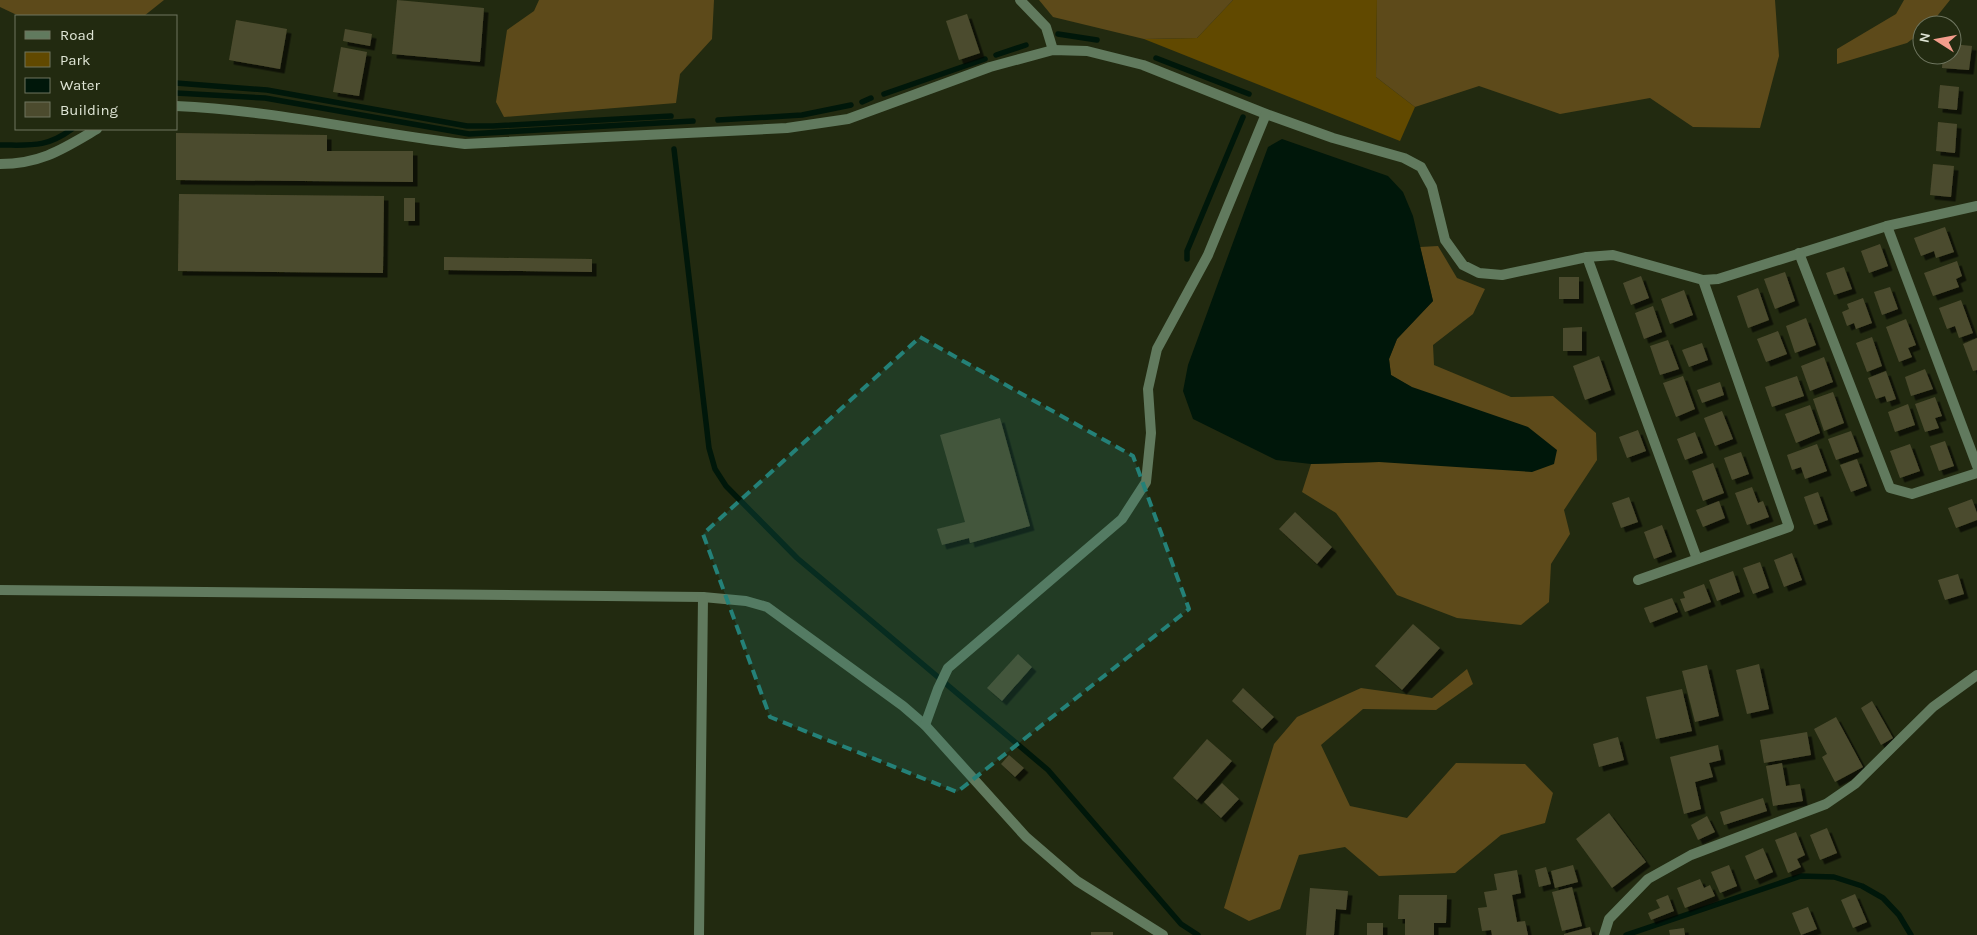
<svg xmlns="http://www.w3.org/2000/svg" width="1977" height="935" font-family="Karla,sans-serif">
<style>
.green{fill:#614900}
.forest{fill:#5d4a1a}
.water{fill:#00170a}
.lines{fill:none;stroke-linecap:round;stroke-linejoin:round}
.stream{stroke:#00170a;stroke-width:5.5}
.building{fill:#4c4b2e;filter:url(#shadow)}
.street{stroke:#617a5e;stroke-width:10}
.marked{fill:#248178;fill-opacity:0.2;stroke:#248178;stroke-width:4;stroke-dasharray:10 6;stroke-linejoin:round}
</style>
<defs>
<filter id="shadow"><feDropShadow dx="4.5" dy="4.5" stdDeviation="0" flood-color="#0009"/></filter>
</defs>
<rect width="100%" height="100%" fill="#222a10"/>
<!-- green -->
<polygon class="green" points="1233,0 1377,0 1376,77 1415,107 1400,141 1144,39 1197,38"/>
<!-- forest -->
<g class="forest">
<polygon points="0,0 164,0 144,16 19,16 0,7"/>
<polygon points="539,0 714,0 712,39 680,74 676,103 504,117 496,102 507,30 534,11"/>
<polygon points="1039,0 1233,0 1197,38 1144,39 1053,17"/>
<polygon points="1377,0 1775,0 1779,56 1760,128 1693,127 1650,98 1560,114 1479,86 1415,107 1376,77"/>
<polygon points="1904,0 1950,0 1930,25 1922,25 1922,32 1907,43 1837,64 1837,49 1896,14"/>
<polygon points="1438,246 1457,278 1485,289 1473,314 1433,345 1434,365 1511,397 1553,396 1596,433 1597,460 1564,510 1570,534 1551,564 1549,602 1521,625 1457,618 1397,595 1336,513 1302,492 1311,464 1379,462 1411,387 1391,375 1389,359 1397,339 1433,301 1420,247"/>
<polygon points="1467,669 1473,684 1436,710 1363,709 1321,745 1350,806 1407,818 1456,763 1525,764 1553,793 1545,823 1501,835 1455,873 1379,876 1345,847 1299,855 1280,909 1249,921 1224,908 1274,744 1297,717 1361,688 1432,698"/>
</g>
<!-- water -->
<polygon class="water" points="1282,139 1388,176 1403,192 1413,216 1433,301 1397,339 1389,359 1391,375 1412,387 1528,427 1557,450 1554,464 1532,472 1379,462 1311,464 1276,460 1193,419 1183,391 1188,365 1268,147"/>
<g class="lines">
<!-- stream -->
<g class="stream">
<polyline points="1058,34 1097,40"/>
<polyline points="996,55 1026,45"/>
<polyline points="1156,58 1249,94"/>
<polyline points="176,83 267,90 467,126 493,126 671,116"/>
<polyline points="176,93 265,98 469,134 693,121"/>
<polyline points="884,94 985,59"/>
<polyline points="862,102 871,98"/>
<polyline points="718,120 802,115 851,105"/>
<path d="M0,145c31,0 46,3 72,-16"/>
<polyline points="674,149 709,448 715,469 726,486 797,558 1048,770 1181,924 1198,935"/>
<polyline points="1187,259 1187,251 1243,117"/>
<polyline points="1626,935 1801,876 1834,877 1862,886 1883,898 1899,915 1911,935"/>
</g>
</g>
<!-- building -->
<g class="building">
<polygon points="397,0 484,8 480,62 392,54"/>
<polygon points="967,14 980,53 959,60 946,21"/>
<polygon points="236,20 287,29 280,69 229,60"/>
<polygon points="345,29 372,34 370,46 343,41"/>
<polygon points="1952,44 1972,46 1969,70 1942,68 1943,55 1952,55"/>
<polygon points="341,47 367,52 359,96 333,92"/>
<polygon points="1940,85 1959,87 1957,110 1938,108"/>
<polygon points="1938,122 1957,124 1955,153 1936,151"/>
<polygon points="176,133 327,135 327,151 413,151 413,182 176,180"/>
<polygon points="1933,164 1954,166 1951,197 1930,195"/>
<polygon points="179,194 384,196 383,273 178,271"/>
<rect x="404" y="198" width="11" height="23"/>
<polygon points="1945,227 1954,252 1936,258 1934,251 1921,256 1914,238"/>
<polygon points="1880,244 1888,266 1869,273 1861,251"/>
<polygon points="444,257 592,259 592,272 444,270"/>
<polygon points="1957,261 1962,276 1956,279 1959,287 1933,296 1924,273"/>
<polygon points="1844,267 1852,289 1834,295 1826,273"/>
<polygon points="1785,272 1795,301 1775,309 1764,279"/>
<polygon points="1641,276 1649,298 1631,305 1623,283"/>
<rect x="1559" y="277" width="20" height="22"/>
<polygon points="1890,287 1898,309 1882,315 1874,292"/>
<polygon points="1758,288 1769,320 1748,328 1737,296"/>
<polygon points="1684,290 1693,315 1670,324 1661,299"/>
<polygon points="1863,298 1872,323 1856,329 1854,323 1847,326 1842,312 1849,309 1847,304"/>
<polygon points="1961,300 1973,333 1959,338 1955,326 1947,329 1939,308"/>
<polygon points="1653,306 1662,332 1644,339 1635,313"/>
<polygon points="1806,318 1816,345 1795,353 1786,326"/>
<polygon points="1906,319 1916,345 1908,348 1912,357 1899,362 1886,327"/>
<polygon points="1582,327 1582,351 1563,351 1563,328"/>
<polygon points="1778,331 1787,354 1766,362 1757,339"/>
<polygon points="1872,337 1882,366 1867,372 1856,343"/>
<polygon points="1977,338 1977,370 1973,371 1963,344"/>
<polygon points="1668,340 1679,369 1660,375 1650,346"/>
<polygon points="1702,343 1708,360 1689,367 1682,350"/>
<polygon points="1599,356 1611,390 1585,400 1573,366"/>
<polygon points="1824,357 1833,382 1810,391 1801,366"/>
<polygon points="1925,369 1933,389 1911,396 1905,377"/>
<polygon points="1886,371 1896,399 1887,402 1885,396 1876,399 1868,378"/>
<polygon points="1683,376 1695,409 1676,417 1663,383"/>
<polygon points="1797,376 1804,396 1772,407 1765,387"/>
<polygon points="1720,382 1724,395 1702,403 1697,390"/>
<polygon points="1833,392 1844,423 1824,431 1813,399"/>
<polygon points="1935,397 1942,416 1935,418 1939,428 1925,432 1915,404"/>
<polygon points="1908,404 1915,425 1895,432 1888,412"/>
<polygon points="1810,405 1820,433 1796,443 1785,414"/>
<polygon points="1722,411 1733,439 1715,446 1704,418"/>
<polygon points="1000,418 1030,526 970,543 969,538 942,545 937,529 965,522 940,435"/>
<polygon points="1638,430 1646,451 1627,458 1619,437"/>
<polygon points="1851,431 1859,452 1836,460 1828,439"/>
<polygon points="1695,432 1703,453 1685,460 1677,439"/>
<polygon points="1945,441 1954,466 1939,471 1930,446"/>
<polygon points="1817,444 1827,471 1805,479 1801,467 1792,470 1787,455"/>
<polygon points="1910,444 1920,471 1900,478 1890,451"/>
<polygon points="1741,452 1749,474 1732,480 1724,458"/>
<polygon points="1857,459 1867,486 1851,492 1840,465"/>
<polygon points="1713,463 1724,493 1703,501 1692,471"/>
<polygon points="1752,487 1758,503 1763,501 1769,517 1747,525 1735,493"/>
<polygon points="1818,492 1828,520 1814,525 1804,497"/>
<polygon points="1629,497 1638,522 1621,528 1612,503"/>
<polygon points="1972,499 1977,513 1977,520 1956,528 1948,508"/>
<polygon points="1719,501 1725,518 1703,527 1696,510"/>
<polygon points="1295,512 1332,547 1317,564 1279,529"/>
<polygon points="1662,525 1672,552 1654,559 1644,532"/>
<polygon points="1792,553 1802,580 1784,587 1774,560"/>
<polygon points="1760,562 1769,588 1753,594 1743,568"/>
<polygon points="1733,571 1740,592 1717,601 1709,580"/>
<polygon points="1958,574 1964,594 1945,600 1938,580"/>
<polygon points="1704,584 1711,602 1685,612 1680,599 1685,598 1683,592"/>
<polygon points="1672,598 1678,612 1650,623 1644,608"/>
<polygon points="1413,624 1440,648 1402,690 1375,666"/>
<polygon points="1018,654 1032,667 1002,701 987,688"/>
<polygon points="1759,664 1769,709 1747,714 1736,670"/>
<polygon points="1707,665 1719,716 1695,722 1682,671"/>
<polygon points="1243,688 1274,717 1262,729 1232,701"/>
<polygon points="1682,689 1692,731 1656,739 1646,697"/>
<polygon points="1872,701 1893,738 1881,745 1861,708"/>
<polygon points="1836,717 1863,767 1835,782 1822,757 1827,754 1814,729"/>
<polygon points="1807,732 1811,755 1764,763 1760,740"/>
<polygon points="1618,737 1624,760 1599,767 1593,744"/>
<polygon points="1207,739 1232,761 1197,800 1173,778"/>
<polygon points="1718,745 1721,760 1709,763 1713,777 1695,782 1701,809 1684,814 1670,757"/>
<polygon points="1009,755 1024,768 1015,777 1001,764"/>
<polygon points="1782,763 1786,786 1800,784 1803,801 1773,806 1766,766"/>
<polygon points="1222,783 1239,799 1221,818 1204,802"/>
<polygon points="1763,798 1767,811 1724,825 1720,812"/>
<polygon points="1609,813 1646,862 1612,888 1576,839"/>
<polygon points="1707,816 1715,832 1698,840 1691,825"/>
<polygon points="1827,828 1837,853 1820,860 1810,835"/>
<polygon points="1796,832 1805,855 1797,859 1801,867 1788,873 1775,840"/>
<polygon points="1763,848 1773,872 1755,880 1745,856"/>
<polygon points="1573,865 1578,882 1555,888 1551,871"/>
<polygon points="1729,865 1737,886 1720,893 1711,872"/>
<polygon points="1546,867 1551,884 1539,887 1535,870"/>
<polygon points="1517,870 1521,893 1512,895 1517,922 1525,921 1528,935 1492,935 1491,930 1482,931 1478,908 1487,907 1484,892 1497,890 1494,874"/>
<polygon points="1700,879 1704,888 1710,885 1715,896 1685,908 1677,888"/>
<polygon points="1572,887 1582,926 1562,931 1552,892"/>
<polygon points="1310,888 1348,891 1346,910 1336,909 1334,935 1306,935"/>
<polygon points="1855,894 1867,922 1853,928 1841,900"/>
<polygon points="1399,895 1447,895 1446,923 1434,923 1434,935 1405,935 1405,919 1398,919"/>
<polygon points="1668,895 1674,911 1651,920 1648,913 1660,908 1656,900"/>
<polygon points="1808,907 1817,929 1801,935 1792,913"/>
<rect x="1367" y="923" width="16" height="12"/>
<polygon points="1590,927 1592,935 1564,935 1564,934"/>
<polygon points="1684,928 1685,935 1670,935 1669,930"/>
<rect x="1091" y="932" width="22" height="3"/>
</g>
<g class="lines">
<!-- street -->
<g class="street">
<polyline points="1020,0 1046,27 1053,50"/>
<path d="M176,106c98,4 192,27 289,38l322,-16 61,-9 142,-52 63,-17 34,1 56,14 123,49 67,24 71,20 17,9 11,20 13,53 18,25 16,8 23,2 85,-18 26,-2 90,25 15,-1 169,-53 90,-20"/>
<path d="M0,164c41,0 63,-15 97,-35"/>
<polyline points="1887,226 1977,466"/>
<polyline points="1799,253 1890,488 1912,494 1977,473"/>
<polyline points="1587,257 1697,559"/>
<polyline points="1638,580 1789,527 1703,280"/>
<polyline points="0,590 703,597 746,601 767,607 903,706 925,725 1026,837 1077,881 1163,935"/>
<polyline points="925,725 938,689 948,668 1122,519 1146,482 1151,433 1148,389 1157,349 1208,255 1266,114"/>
<polyline points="699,935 703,597"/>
<polyline points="1604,935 1609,919 1648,879 1691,855 1826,804 1855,784 1933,707 1977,675"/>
</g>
</g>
<!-- marked area -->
<path class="marked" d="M920,337l213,119 56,153 -232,183 -187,-75 -67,-183z"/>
<!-- legend -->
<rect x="15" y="15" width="162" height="115" fill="#222a10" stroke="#6e755f"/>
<rect x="25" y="31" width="25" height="8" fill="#617a5e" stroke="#6e755f"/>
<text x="60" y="40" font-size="15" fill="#dfe5d5">Road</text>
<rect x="25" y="52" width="25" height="15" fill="#614900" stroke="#6e755f"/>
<text x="60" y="65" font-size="15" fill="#dfe5d5">Park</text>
<rect x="25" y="78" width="25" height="15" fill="#00170a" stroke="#6e755f"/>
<text x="60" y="90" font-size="15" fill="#dfe5d5">Water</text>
<rect x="25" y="102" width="25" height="15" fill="#4c4b2e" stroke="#6e755f"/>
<text x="60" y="115" font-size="15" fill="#dfe5d5">Building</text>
<!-- north arrow -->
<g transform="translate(1937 40) rotate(281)"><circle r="24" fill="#222a10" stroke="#6e755f"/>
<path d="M0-4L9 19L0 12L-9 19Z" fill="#f49d8c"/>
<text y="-8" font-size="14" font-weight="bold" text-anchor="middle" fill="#dfe5d5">N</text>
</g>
</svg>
